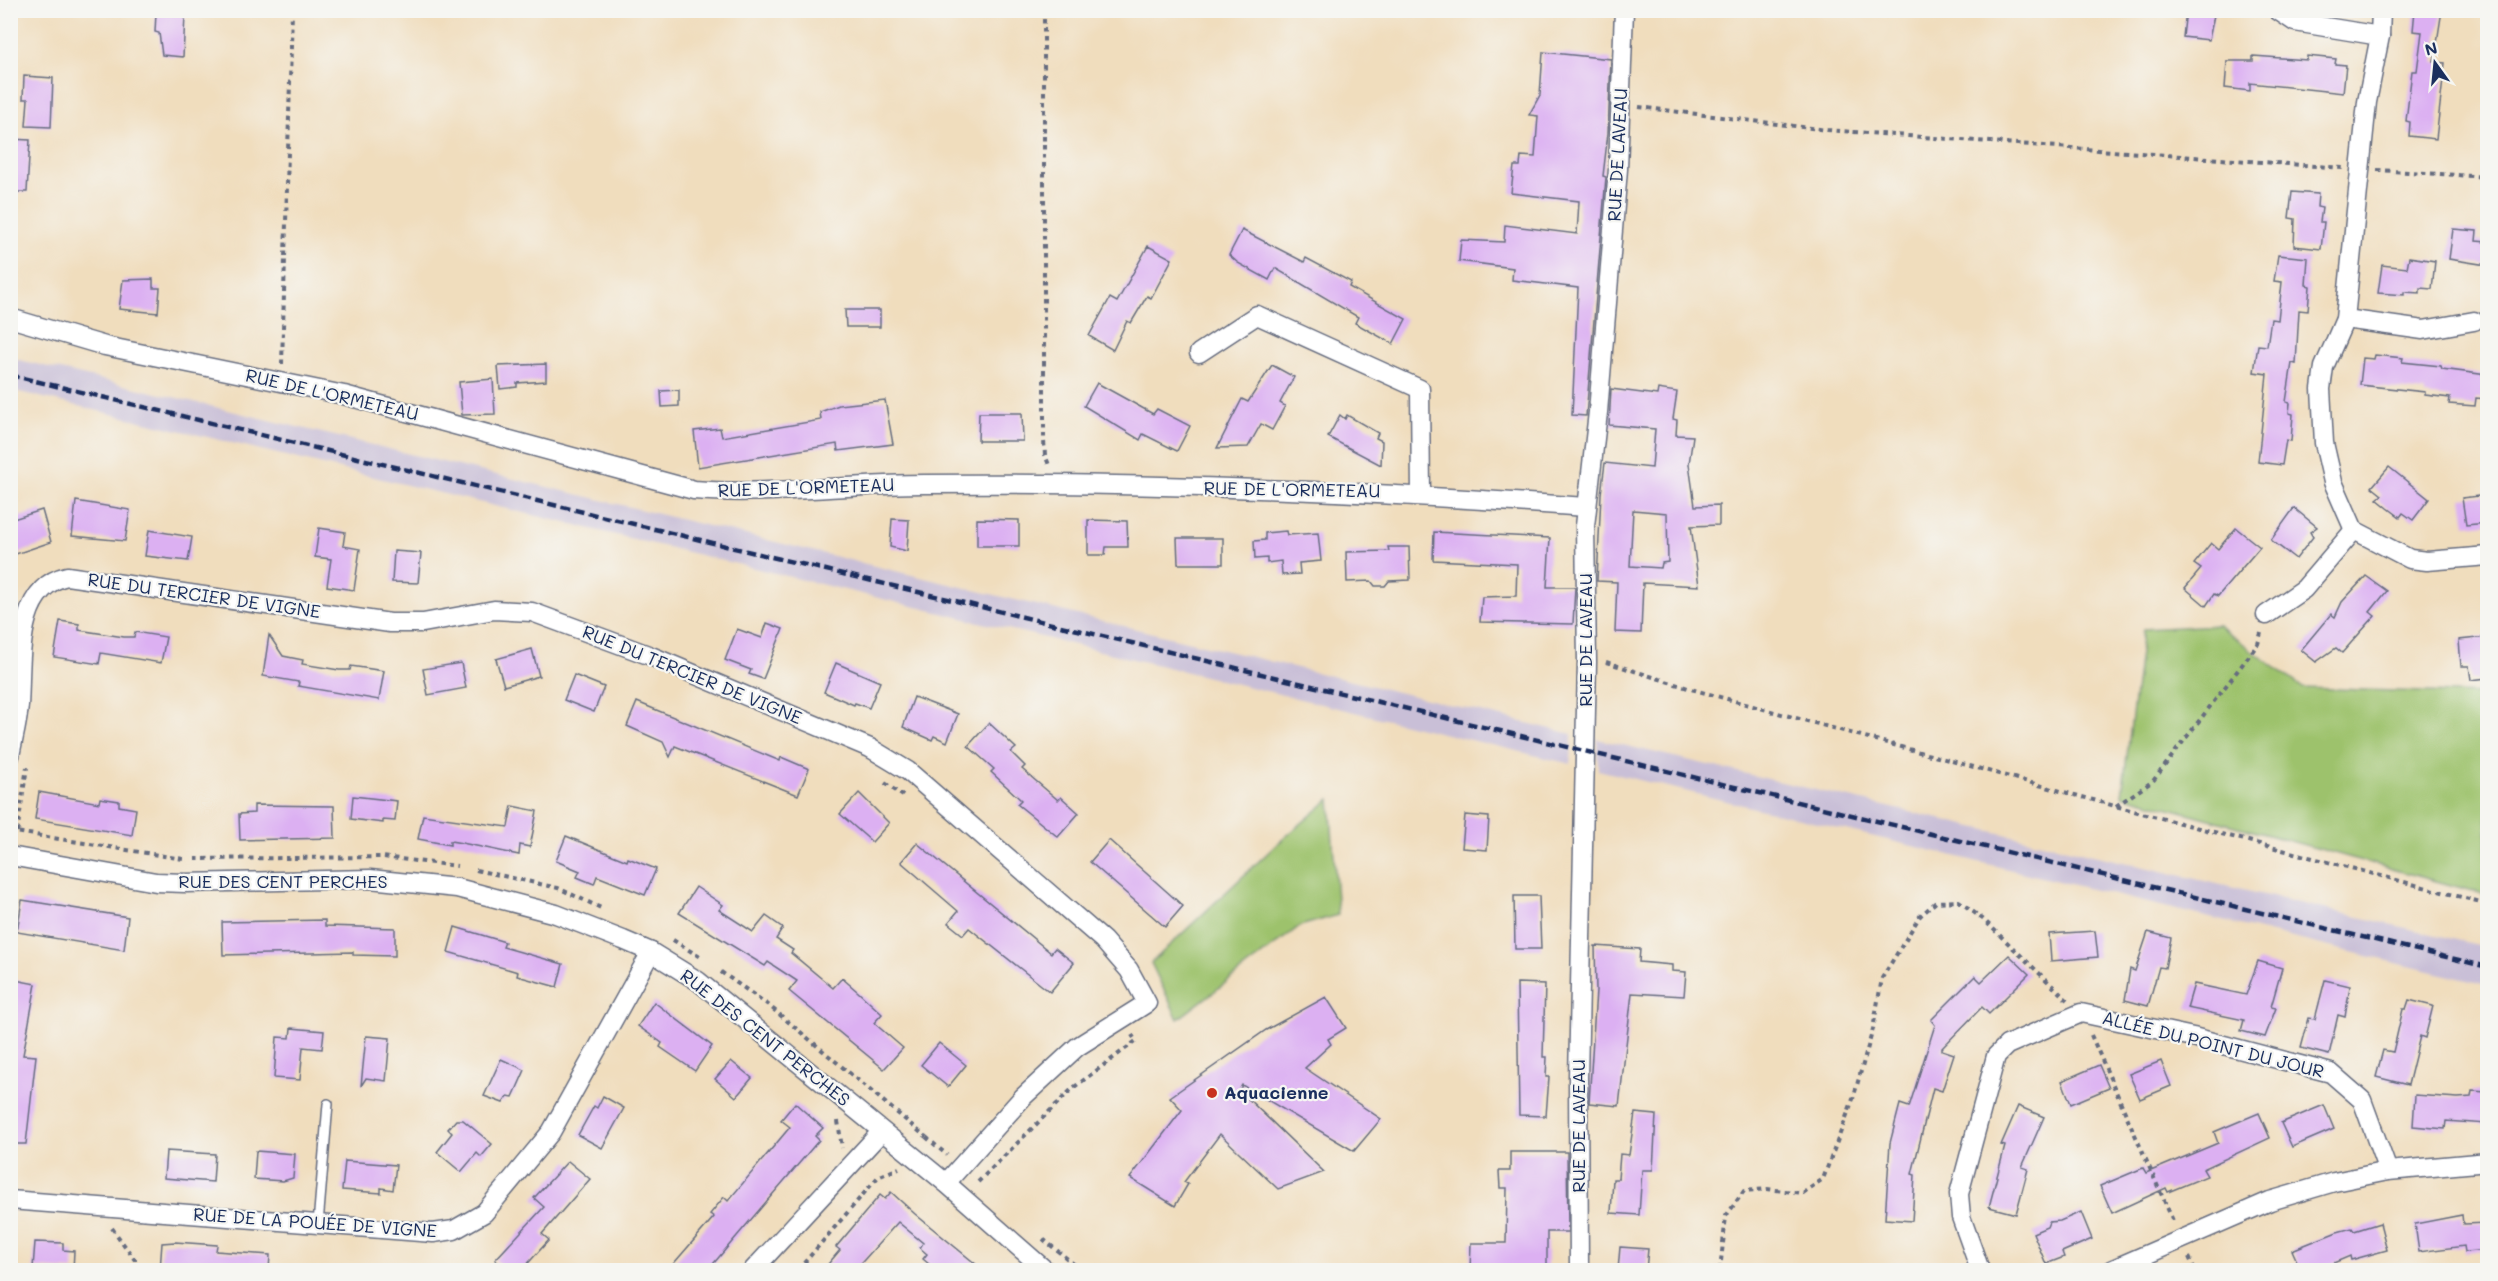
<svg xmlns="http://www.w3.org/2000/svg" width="2498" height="1281" font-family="Mali,sans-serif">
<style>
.industrial{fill:#c9bfd7}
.green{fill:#9dc26c;stroke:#5c7865;stroke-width:1.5}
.building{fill:#dcb0f2;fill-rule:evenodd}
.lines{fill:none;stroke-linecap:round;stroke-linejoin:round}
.service-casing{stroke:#666c7f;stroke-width:12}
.minor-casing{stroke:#666c7f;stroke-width:21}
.path{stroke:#666c7f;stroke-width:4;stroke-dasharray:4.5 4.5;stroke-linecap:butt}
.service{stroke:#fff;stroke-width:9}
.minor{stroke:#fff;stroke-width:18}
.rail{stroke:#1b2f5e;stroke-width:4.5;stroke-dasharray:9 4.5;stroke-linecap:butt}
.poi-dot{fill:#c8321e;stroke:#f6f6f2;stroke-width:2}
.labels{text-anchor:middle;stroke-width:4.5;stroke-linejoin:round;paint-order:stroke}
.street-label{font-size:18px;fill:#1b2f5e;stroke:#f6f6f2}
.poi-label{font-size:18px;font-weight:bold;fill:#1b2f5e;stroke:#f6f6f2;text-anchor:start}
</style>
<rect width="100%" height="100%" fill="#f6f6f2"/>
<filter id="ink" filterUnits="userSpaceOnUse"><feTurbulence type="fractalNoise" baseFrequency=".0167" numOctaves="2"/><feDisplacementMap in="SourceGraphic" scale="12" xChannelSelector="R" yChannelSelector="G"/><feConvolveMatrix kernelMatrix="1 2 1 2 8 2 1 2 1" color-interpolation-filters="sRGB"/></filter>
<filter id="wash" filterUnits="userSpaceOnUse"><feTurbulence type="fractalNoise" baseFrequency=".008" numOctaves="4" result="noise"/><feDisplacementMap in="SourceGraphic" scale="24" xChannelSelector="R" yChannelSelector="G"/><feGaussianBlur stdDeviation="1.35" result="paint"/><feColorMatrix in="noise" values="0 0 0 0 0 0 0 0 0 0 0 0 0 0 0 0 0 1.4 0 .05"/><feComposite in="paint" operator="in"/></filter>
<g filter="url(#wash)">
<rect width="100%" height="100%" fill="#f0ddbd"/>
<!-- industrial -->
<g class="industrial">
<polygon points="11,358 1572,734 1571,764 11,390"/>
<polygon points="1597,739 2487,947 2487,985 1598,770"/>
</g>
<!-- green -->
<g class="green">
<polygon points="2218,625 2303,688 2487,694 2487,895 2122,795 2143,629"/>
<polygon points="1330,799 1338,915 1300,926 1178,1019 1151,963 1276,845"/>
</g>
<g id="blocks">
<!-- building -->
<g class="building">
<polygon points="165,10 182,10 185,15 183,57 162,55 159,33 155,32 156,13 165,13"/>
<polygon points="2186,10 2215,10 2209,40 2183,37"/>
<polygon points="2415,10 2442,10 2434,62 2445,63 2436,139 2409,136 2410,122 2406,121 2412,71 2417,71 2422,32 2413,31"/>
<polygon points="1543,52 1611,59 1608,133 1603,176 1606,177 1586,416 1572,415 1578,288 1512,280 1513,268 1459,261 1461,240 1504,242 1505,225 1577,234 1579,201 1511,193 1514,166 1520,166 1521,156 1535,157 1538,116 1529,115 1540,95"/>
<polygon points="2253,56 2307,60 2307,56 2336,59 2335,64 2346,65 2343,93 2250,83 2250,91 2225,88 2227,61 2253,61"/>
<polygon points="24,76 53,78 51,127 26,126 28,99 23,99"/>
<polygon points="10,139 30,140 27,192 10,192"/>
<polygon points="2292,192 2318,194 2317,207 2322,208 2320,222 2324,222 2321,249 2294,246 2295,219 2289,218"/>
<polygon points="2453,229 2477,231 2476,241 2487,242 2487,265 2449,259"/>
<polygon points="1242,230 1304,262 1306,258 1351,282 1349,287 1406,319 1393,344 1355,323 1358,317 1275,268 1269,280 1238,263 1229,255"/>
<polygon points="1148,246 1172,259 1151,298 1147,296 1131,323 1127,321 1113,350 1089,336 1110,298 1117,302"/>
<polygon points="2278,255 2308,258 2306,285 2310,286 2308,311 2299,310 2296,364 2292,363 2286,402 2290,403 2289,413 2293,414 2291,441 2286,440 2282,465 2258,462 2267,374 2254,372 2258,345 2267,346 2271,319 2278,320 2282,282 2274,281"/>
<polygon points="2409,257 2435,261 2432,289 2420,288 2420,293 2404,292 2404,295 2378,293 2382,265 2407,268"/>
<polygon points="153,279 153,288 160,288 158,313 119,309 123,280"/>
<polygon points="845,310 880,310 880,327 846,327"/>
<polygon points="2375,355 2403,358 2402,362 2441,366 2442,369 2487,375 2487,399 2476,398 2475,406 2449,404 2450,398 2425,395 2425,392 2360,385 2363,358 2374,359"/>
<polygon points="546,364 546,381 517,383 517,387 500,389 498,366"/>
<polygon points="1272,365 1294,377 1280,403 1285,406 1272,430 1261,424 1248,447 1217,448 1242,399 1248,402"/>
<polygon points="493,379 495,414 462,415 459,382"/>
<polygon points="1097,383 1153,414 1157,409 1190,426 1177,451 1143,434 1140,440 1084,406"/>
<path d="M1611,389l46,6 1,-6 19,3 -4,27 4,1 -1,15 17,1 -4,28 6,42 24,-1v20l-28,1 8,60 -56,-3 -2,50 -26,-1 2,-50 -20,-1 4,-87 4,-31 47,5 3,-39 -46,-4zM1633,510l34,3 1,49 -6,1 -1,5 -31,-2z"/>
<polygon points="679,390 679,406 662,407 661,391"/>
<polygon points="885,400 893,444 838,451 837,444 698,467 694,431 720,428 722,437 821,420 820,412 839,405"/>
<polygon points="979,413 1022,413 1023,441 978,441"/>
<polygon points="1340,415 1345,419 1347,415 1378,433 1376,438 1382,441 1381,465 1328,437"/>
<polygon points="2389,467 2429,499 2413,520 2403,513 2400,517 2388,508 2377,499 2382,495 2372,487"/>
<polygon points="2487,495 2487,523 2466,525 2462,498"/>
<polygon points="76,501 130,510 125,541 72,536"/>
<polygon points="2294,508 2317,527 2310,532 2313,537 2296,559 2271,540"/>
<polygon points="42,510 51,542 10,556 10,520"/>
<polygon points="892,519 909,520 907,551 890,547"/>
<polygon points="977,519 1019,520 1019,546 977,546"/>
<polygon points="1088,520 1127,521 1128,547 1106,547 1105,555 1088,555"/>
<polygon points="319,528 345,532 343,546 360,549 354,590 327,586 331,559 315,557"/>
<polygon points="2236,528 2260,547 2218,596 2214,594 2206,606 2185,588 2201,569 2194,564 2211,543 2218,549"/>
<polygon points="149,530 192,537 188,561 145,556"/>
<polygon points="1286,531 1287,535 1318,533 1321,561 1299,563 1300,574 1282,575 1281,561 1267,563 1267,558 1255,559 1254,541 1265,540 1265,533"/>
<polygon points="1434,532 1550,538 1547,587 1575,587 1573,624 1480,622 1482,597 1516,596 1517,564 1433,560"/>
<polygon points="1177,538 1223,538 1223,564 1178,564"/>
<polygon points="1388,547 1409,547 1410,580 1389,581 1385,586 1375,586 1371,581 1347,582 1346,552 1389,551"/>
<polygon points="394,551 421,553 418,583 392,582"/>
<polygon points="2366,576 2387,591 2370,612 2375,616 2342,653 2336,648 2316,662 2301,650 2331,614 2335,617 2342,602"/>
<polygon points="60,621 79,624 79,630 124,637 134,637 135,632 166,637 161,663 101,653 99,664 54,657"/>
<polygon points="767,623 783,629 763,679 749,674 751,670 725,660 737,629 762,638"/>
<polygon points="269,635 283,656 303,660 302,664 339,670 350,670 351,666 384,671 379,700 298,686 299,682 263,676"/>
<polygon points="2487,637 2487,678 2471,680 2469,666 2461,666 2459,640"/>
<polygon points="532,649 539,676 504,686 496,659"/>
<polygon points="461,663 466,688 428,695 423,669"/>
<polygon points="836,663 880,682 869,708 855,703 854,705 824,692"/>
<polygon points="574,675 604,687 594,712 564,700"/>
<polygon points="914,697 958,714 947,742 934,736 932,740 903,727"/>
<polygon points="637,702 780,761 781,757 809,769 798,795 675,746 670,757 663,742 627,726"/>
<polygon points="989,723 1016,748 1011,752 1025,766 1022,769 1058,800 1061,797 1079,813 1058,837 1017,804 1021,800 991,772 994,769 968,746"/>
<polygon points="39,792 99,803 100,798 119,801 119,806 136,809 132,835 35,819"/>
<polygon points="859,793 889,823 872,842 840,814"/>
<polygon points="353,796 397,801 395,821 383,820 383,823 351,819"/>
<polygon points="254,805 334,806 335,838 240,840 239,814 254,813"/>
<polygon points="512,806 537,811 530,847 520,845 519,855 462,843 450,841 450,845 418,839 423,815 508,827"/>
<polygon points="1465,815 1489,817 1487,850 1462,848"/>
<polygon points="566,836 627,861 628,858 656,869 645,895 597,876 594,884 577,877 580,871 556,861"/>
<polygon points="1109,840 1183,906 1165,927 1090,862"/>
<polygon points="917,843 1051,953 1055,948 1074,963 1050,992 969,928 963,935 948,923 958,911 901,862"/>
<polygon points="696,887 723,905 719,910 753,932 766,916 783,928 776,939 793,950 791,953 833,988 842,978 857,991 882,1014 874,1023 903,1048 884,1069 789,991 797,981 768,962 765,966 679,913"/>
<polygon points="1514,896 1539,896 1541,949 1515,949"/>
<polygon points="22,900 128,917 124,950 17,932"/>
<polygon points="325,920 325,926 395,928 395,956 353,955 353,952 223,955 222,922"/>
<polygon points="455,927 505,942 503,947 563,964 557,987 517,976 518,972 448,952"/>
<polygon points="2095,931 2098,957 2051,961 2049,934"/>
<polygon points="2148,932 2171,938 2165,968 2159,967 2148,1006 2125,1000 2130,969 2135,971"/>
<polygon points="1595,946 1640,949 1639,962 1672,965 1672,971 1686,972 1684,996 1632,993 1619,1106 1589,1103 1596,990"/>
<polygon points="2009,955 2029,974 1989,1014 1982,1007 1942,1048 1942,1050 1954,1054 1942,1091 1933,1088 1912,1174 1915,1175 1912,1221 1885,1219 1890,1143 1900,1104 1909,1107 1935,1025 1931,1020 1975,976 1981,982"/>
<polygon points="2258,961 2282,968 2271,1007 2276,1008 2265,1037 2241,1031 2244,1020 2187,1008 2194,984 2246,995"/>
<polygon points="10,979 36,984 23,1055 36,1056 26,1144 10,1144"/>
<polygon points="2325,980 2350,986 2345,1017 2338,1015 2329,1055 2301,1048 2309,1018 2315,1019"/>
<polygon points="1517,983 1545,984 1543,1057 1547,1057 1546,1077 1549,1077 1546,1116 1519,1115"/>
<polygon points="1326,997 1346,1028 1328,1039 1331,1044 1305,1068 1381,1119 1354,1151 1242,1085 1239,1090 1324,1172 1278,1189 1220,1134 1184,1182 1188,1184 1175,1206 1130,1178 1182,1110 1170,1097 1266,1030"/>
<polygon points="2409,1000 2433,1006 2425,1038 2420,1036 2408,1085 2376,1077 2383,1050 2393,1052 2403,1009 2406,1009"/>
<polygon points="654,1002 712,1046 695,1071 660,1047 662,1043 638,1026"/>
<polygon points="291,1028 324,1031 322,1049 303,1047 300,1080 274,1078 277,1037 290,1038"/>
<polygon points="366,1036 390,1038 386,1081 366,1078 361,1086"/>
<polygon points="939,1043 966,1065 948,1087 921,1065"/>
<polygon points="501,1059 525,1070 513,1097 508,1096 503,1103 484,1096"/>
<polygon points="731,1061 752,1078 736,1097 715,1079"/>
<polygon points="2161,1061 2171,1086 2140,1099 2129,1074"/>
<polygon points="2099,1065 2109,1088 2071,1104 2062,1081"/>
<polygon points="2472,1091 2487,1092 2487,1124 2446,1121 2445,1129 2413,1126 2415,1095 2458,1098 2471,1097"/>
<polygon points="603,1096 624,1108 602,1148 578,1135 594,1106 597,1108"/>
<polygon points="795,1103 823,1128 815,1136 819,1140 708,1270 668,1270 714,1217 710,1214 724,1197 728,1201 790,1127 781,1120"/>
<polygon points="2324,1105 2334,1129 2292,1147 2281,1123"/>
<polygon points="2018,1106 2044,1117 2022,1167 2028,1169 2016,1214 1989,1207 2005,1146 2001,1145"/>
<polygon points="1635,1113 1656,1115 1653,1170 1642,1170 1639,1215 1611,1213 1613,1179 1618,1179 1620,1154 1629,1155"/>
<polygon points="2259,1113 2270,1138 2203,1169 2207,1176 2168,1192 2166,1188 2112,1213 2100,1186 2143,1168 2146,1173 2218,1143 2214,1132"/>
<polygon points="456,1120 463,1120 492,1144 481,1157 477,1153 461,1172 437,1152 452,1133 448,1129"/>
<polygon points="166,1151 215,1154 213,1182 164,1178"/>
<polygon points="256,1151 295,1154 293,1178 283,1181 254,1179"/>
<polygon points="1510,1152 1567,1152 1568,1232 1547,1232 1547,1270 1470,1270 1471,1243 1506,1243 1507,1188 1500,1188 1499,1171 1510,1171"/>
<polygon points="345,1161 396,1165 393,1190 381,1188 381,1193 342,1190"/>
<polygon points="568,1161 590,1179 542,1234 549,1240 522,1270 508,1270 495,1260 544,1207 534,1198"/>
<polygon points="891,1192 915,1214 983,1270 936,1270 923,1259 927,1254 920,1248 923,1243 898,1222 855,1270 823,1270 840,1250 836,1247 880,1195 885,1199"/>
<polygon points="2081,1212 2092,1239 2062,1252 2064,1257 2046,1264 2033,1233 2047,1227 2049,1222 2060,1221"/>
<polygon points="2462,1215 2463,1224 2487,1223 2487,1250 2465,1252 2464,1246 2419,1252 2415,1224"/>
<polygon points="2380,1223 2387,1250 2351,1260 2350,1256 2317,1270 2301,1270 2292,1250 2337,1232 2352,1228 2354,1231"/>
<polygon points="35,1242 63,1243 63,1250 74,1251 73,1270 33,1268"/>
<polygon points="175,1242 217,1245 216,1251 270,1255 269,1270 160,1270 162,1243"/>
<polygon points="1620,1247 1648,1249 1646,1270 1618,1270"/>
</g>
</g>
</g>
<g filter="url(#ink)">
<use href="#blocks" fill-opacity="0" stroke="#666c7f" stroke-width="1.5"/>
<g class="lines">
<defs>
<polyline id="service" points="318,1224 328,1104"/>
<g id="minor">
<polyline points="2277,10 2295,22 2380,36"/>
<polyline points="2381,10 2380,36 2367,102 2345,319 2324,367 2321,389 2324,443 2333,482 2354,530 2410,559 2427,561 2488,556"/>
<path d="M10,318l95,28 239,49 350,95c77,6 154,-6 231,-6 220,-2 441,7 661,23"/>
<polyline points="2345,319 2423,330 2474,321"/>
<polyline points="1199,353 1257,315 1420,389 1421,495"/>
<polyline points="2266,615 2304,589 2354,530"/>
<path d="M10,756c3,-17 8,-34 9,-51 3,-42 -5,-117 48,-129l323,47h33l71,-13 38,2 119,44 219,92 38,23 195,169 26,30 18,33 -70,44 -54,50 -77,86"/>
<polyline points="10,856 156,882 185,883 370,879 457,888 556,914 623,940 651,952 698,981 946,1183 1045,1270"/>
<polyline points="10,1200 433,1233 454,1230 484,1213 551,1132 651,952"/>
<polyline points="753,1270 881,1132"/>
<polyline points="1579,1270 1578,1078 1587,662 1585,526 1598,412 1618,169 1624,10"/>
<polyline points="1980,1270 1961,1217 1959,1194 1996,1056 2007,1045 2081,1013 2193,1037 2331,1073 2362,1100 2388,1171"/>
<polyline points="2111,1270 2270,1201 2334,1182 2388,1171 2488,1162"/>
</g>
</defs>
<!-- service casing -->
<use href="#service" class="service-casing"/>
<!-- minor casing -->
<use href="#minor" class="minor-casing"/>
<!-- path -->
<g class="path">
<polyline points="1044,10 1044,441 1045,455 1049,465"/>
<polyline points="1639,107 1827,130 2343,168"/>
<polyline points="2377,170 2488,177"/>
<polyline points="282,364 292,10"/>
<polyline points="1606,662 1691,689 2115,806 2488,904"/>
<polyline points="885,783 903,796"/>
<polyline points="2116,806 2153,781 2258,644 2261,633"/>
<polyline points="10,831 183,859"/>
<polyline points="17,832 27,767"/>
<polyline points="195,859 383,857 457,866"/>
<polyline points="476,870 558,888 601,908"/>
<polyline points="673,940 700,957"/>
<polyline points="721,972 767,1004 926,1137"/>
<polyline points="2091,1035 2174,1223"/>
<polyline points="838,1121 842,1148"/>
<polyline points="926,1137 947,1155"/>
<polyline points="978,1182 1073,1088 1136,1041 1132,1035"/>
<polyline points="112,1228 135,1260 135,1270"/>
<polyline points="1043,1239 1081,1270"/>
<polyline points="2189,1257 2195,1270"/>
<polyline points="798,1270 878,1177 899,1168"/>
<polyline points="1720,1270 1726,1216 1744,1191 1767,1189 1803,1193 1823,1179 1853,1099 1873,1029 1882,978 1920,916 1936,902 1959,901 1984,920 2067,1000"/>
</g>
<!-- service -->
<use href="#service" class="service"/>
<!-- minor -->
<use href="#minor" class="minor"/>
<!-- rail -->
<polyline class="rail" points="10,375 2488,967"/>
</g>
</g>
<!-- markers -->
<circle class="poi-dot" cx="1212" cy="1093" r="6"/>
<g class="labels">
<!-- street labels -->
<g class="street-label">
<text transform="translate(1618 155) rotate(-87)" y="6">RUE DE LAVEAU</text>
<text transform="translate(332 395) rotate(13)" y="6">RUE DE L'ORMETEAU</text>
<text transform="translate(806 488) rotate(-2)" y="6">RUE DE L'ORMETEAU</text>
<text transform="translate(1292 490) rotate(1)" y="6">RUE DE L'ORMETEAU</text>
<text transform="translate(204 596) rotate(8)" y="6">RUE DU TERCIER DE VIGNE</text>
<text transform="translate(1586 640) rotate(-90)" y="6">RUE DE LAVEAU</text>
<text transform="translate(692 675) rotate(22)" y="6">RUE DU TERCIER DE VIGNE</text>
<text x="283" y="888">RUE DES CENT PERCHES</text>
<text transform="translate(765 1038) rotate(38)" y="6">RUE DES CENT PERCHES</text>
<text transform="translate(2213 1045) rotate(14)" y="6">ALLÉE DU POINT DU JOUR</text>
<text transform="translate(1579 1126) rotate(-90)" y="6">RUE DE LAVEAU</text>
<text transform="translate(315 1223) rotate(4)" y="6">RUE DE LA POUÉE DE VIGNE</text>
</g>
<!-- poi labels -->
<g class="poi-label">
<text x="1224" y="1099">Aquacienne</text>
</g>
</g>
<!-- margin -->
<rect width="2498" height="1281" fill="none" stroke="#f6f6f2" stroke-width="36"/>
<!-- north arrow -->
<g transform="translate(2435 63) rotate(345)" stroke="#f6f6f2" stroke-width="4.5" paint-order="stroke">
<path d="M0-4.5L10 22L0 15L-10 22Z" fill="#1b2f5e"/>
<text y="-9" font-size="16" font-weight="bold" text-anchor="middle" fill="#1b2f5e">N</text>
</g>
</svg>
